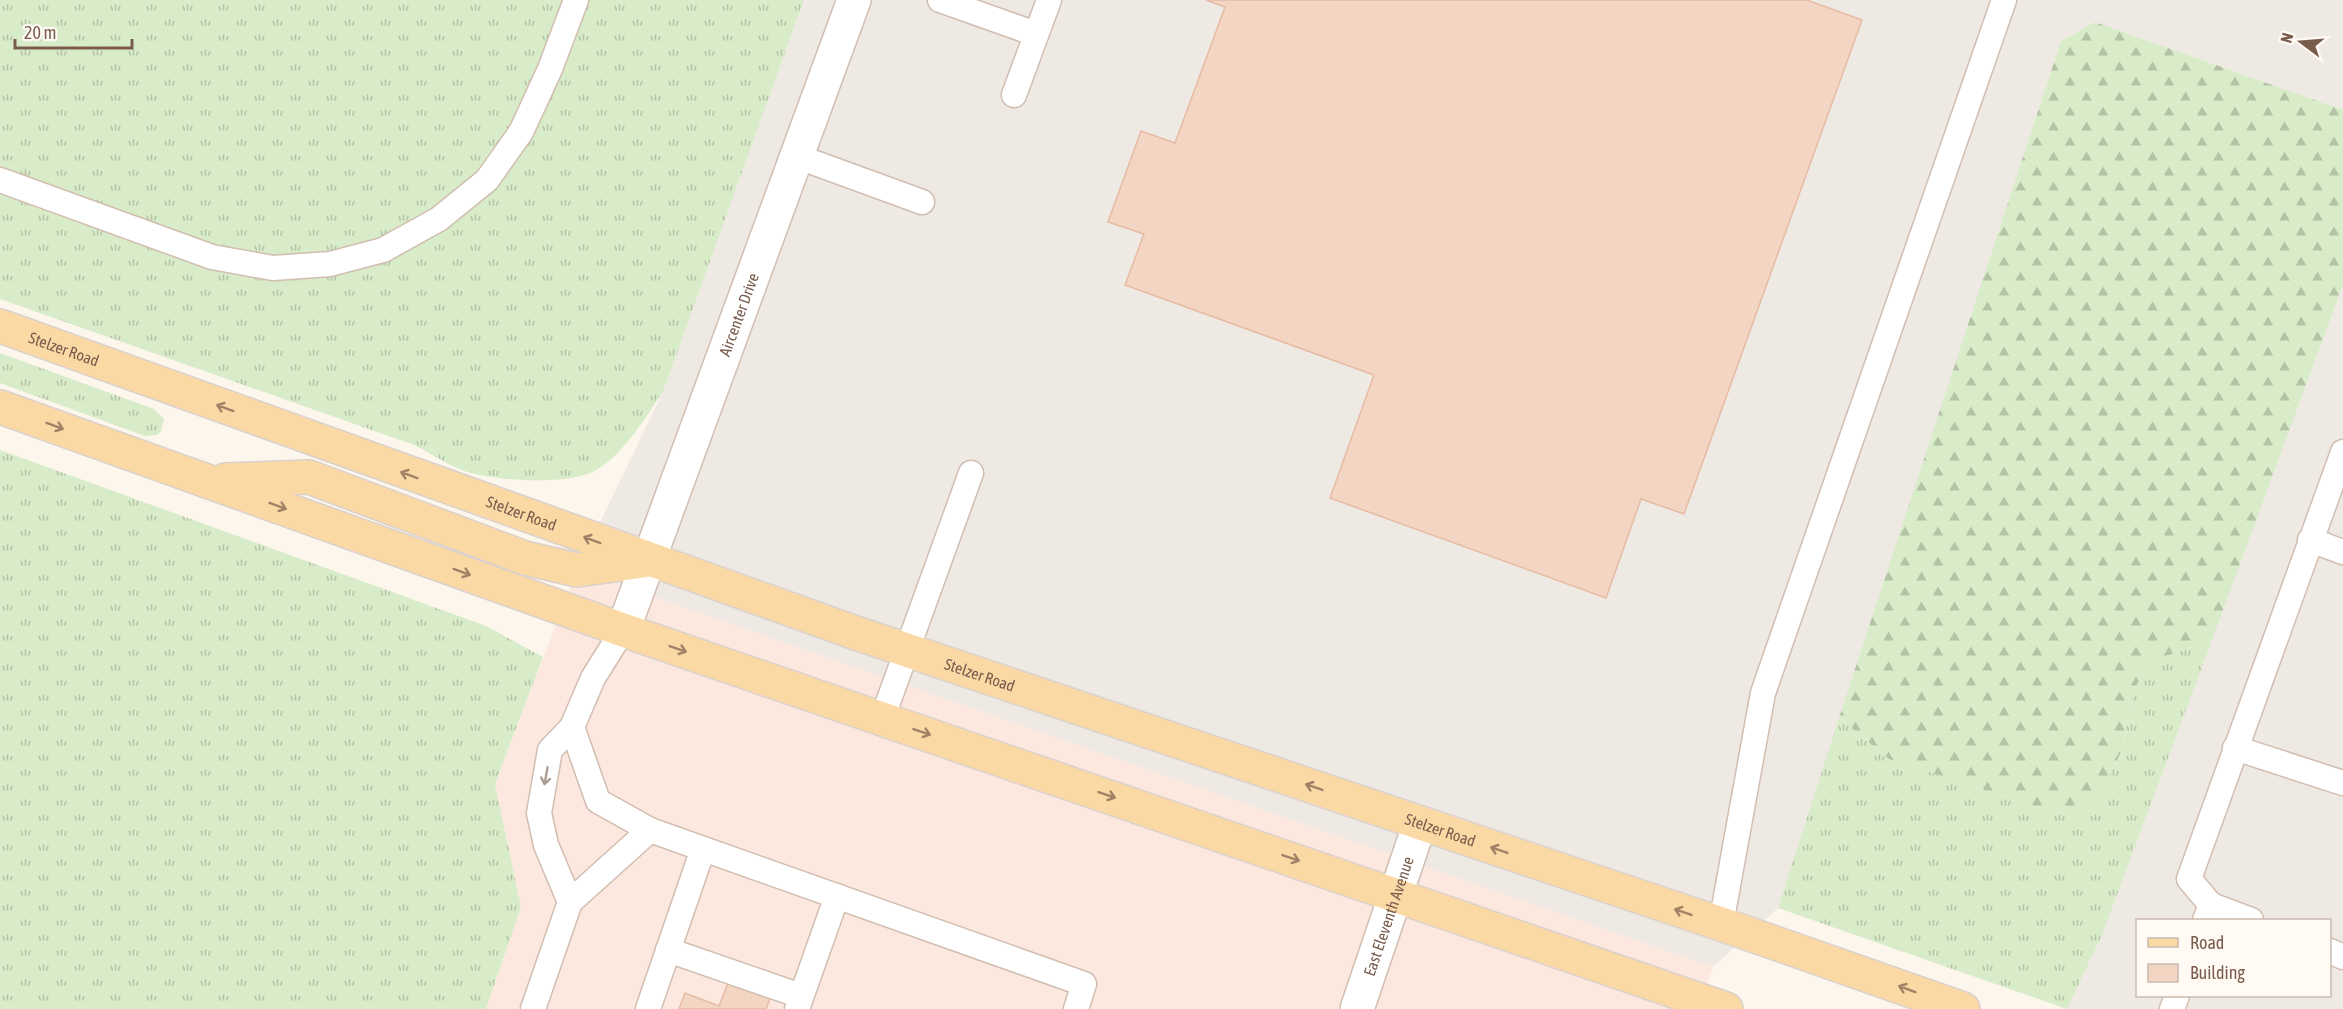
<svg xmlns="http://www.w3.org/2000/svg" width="2343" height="1009" font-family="'Asap Condensed',sans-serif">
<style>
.commercial{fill:#fde8e0}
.industrial{fill:#efe9e4;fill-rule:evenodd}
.grass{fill:url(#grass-tufts)}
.forest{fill:url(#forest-firs)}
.building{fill:#f3d5c3;stroke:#e6bba3;stroke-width:1.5}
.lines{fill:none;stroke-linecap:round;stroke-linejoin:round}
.lane-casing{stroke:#d1beb0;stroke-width:27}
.street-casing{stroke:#d1beb0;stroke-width:36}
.primary-casing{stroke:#dad1cd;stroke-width:36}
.lane{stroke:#fff;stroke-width:24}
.street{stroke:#fff;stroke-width:33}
.primary{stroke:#fbd9a5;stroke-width:33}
.oneway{stroke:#a18267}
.oneway2{stroke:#af9d94}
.labels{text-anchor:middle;stroke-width:6;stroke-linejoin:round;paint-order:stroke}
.street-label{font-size:16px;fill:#7a5c4d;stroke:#fffaf3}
</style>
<defs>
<pattern id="grass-tufts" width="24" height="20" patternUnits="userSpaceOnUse" patternTransform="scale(1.5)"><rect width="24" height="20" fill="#d8ecc9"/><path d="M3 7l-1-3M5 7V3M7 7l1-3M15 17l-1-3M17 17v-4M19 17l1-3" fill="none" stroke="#b4c2a5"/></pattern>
<pattern id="forest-firs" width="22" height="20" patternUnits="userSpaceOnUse" patternTransform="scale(1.5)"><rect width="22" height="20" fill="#d8ecc9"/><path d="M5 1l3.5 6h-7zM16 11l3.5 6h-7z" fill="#b4c2a5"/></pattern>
</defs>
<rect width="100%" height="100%" fill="#fdf6ec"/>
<!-- commercial -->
<polygon class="commercial" points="577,570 1713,967 1698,1009 486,1009 521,907 495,784"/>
<!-- industrial -->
<g class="industrial">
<polygon points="804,0 2343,0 2343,110 2095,22 2061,41 1778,908 1713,967 577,570 663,392"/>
<path d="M2343,285v724h-276l35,-74zM2138,920h192v76h-192z"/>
</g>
<!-- grass -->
<g class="grass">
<path d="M0,0h804l-141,392c-19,27 -37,59 -65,77 -27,17 -97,12 -127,4 -18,-4 -40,-20 -57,-28l-414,-146z"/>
<polygon points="0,353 154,409 164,419 161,431 157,435 145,436 0,383"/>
<polygon points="0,450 486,626 543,657 495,784 521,907 486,1009 0,1009"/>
<polygon points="2212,640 2102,935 2067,1009 1778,908 1839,718 1889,759 2071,818 2093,809 2122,750 2133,692 2149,662"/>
</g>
<!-- forest -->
<polygon class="forest" points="2095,22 2343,110 2343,285 2212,640 2149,662 2133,692 2122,750 2093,809 2071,818 1889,759 1839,718 2061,41"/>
<!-- building -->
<g class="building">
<polygon points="1206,0 1807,0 1862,20 1684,514 1641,499 1606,598 1330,498 1374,375 1125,285 1144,234 1108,222 1141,131 1175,143 1225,7"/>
<polygon points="729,981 771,996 766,1009 679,1009 685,993 719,1006"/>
</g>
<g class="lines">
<defs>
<g id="lane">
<polyline points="940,0 1036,34"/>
<polyline points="1014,95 1049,0"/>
<polyline points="796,156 922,202"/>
<polyline points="0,180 212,257 273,268 330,264 383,250 439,219 487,180 521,132 550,69 576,0"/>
<polyline points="2310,540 2343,552"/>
<polyline points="882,719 971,473"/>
<polyline points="572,727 598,801 650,830 1084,984 1076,1009"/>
<polyline points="2235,748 2343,783"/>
<polyline points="570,902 546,845 539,813 550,750 572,727 593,678 623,630"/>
<polyline points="2211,905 2189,879 2343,452"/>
<polyline points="2205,920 2211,905 2251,920"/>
<polyline points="1721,924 1763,693 2004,0"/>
<polyline points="668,950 801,996"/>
<polyline points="2330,951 2343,957"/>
<polyline points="533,1009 570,902 650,830"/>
<polyline points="648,1009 703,849"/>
<polyline points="797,1009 837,896"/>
<polyline points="2172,1009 2177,996"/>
</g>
<g id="street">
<path id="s1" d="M623,630l231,-630"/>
<path id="s2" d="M1357,1009l63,-186"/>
</g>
<g id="primary">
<path id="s3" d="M0,326l856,307 865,291 242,85"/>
<polyline points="0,407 623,630 1726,1009"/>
<polyline points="225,480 309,477 525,558 577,570 643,561"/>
</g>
</defs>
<!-- lane casing -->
<use href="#lane" class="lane-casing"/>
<!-- street casing -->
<use href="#street" class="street-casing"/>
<!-- primary casing -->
<use href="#primary" class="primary-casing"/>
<!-- lane -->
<use href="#lane" class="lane"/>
<!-- street -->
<use href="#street" class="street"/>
<!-- primary -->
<use href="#primary" class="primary"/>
</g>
<!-- one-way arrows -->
<defs><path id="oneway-shaft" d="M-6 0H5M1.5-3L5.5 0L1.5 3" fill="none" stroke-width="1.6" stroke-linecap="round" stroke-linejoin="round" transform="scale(1.5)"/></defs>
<g class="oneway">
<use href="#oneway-shaft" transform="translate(225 408) rotate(-160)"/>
<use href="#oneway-shaft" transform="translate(55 426) rotate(20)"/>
<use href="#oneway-shaft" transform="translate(409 475) rotate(-160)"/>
<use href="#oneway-shaft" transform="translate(278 506) rotate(20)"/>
<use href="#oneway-shaft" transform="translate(592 540) rotate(-160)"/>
<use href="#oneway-shaft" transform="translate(462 572) rotate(20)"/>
<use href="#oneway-shaft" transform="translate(678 649) rotate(19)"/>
<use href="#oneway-shaft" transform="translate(922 732) rotate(19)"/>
<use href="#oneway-shaft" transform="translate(1314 787) rotate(-161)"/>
<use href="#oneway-shaft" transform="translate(1107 795) rotate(19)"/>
<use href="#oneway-shaft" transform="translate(1499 850) rotate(-161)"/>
<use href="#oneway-shaft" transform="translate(1291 858) rotate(19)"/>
<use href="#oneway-shaft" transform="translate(1683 912) rotate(-161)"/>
<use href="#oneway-shaft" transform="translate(1907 989) rotate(-160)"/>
</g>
<use class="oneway2" href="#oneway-shaft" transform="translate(546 776) rotate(100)"/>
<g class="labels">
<!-- street labels -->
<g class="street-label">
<text dy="6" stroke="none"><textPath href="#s1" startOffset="336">Aircenter Drive</textPath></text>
<text dy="6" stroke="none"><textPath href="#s3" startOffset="68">Stelzer Road</textPath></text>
<text dy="6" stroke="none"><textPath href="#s3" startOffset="554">Stelzer Road</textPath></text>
<text dy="6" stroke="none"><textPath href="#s3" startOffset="1040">Stelzer Road</textPath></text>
<text dy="6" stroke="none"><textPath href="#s3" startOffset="1526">Stelzer Road</textPath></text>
<text dy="6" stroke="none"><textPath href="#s2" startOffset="98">East Eleventh Avenue</textPath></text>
</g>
</g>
<!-- legend -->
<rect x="2136" y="919" width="195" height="78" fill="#fffaf3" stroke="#cabbb1" stroke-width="1.5"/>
<rect x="2148" y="938" width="30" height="9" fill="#fbd9a5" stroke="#cabbb1" stroke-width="1.5"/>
<text x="2190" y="949" font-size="18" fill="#7a5c4d">Road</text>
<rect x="2148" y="964" width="30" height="18" fill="#f3d5c3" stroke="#cabbb1" stroke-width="1.5"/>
<text x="2190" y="979" font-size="18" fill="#7a5c4d">Building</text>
<!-- north arrow -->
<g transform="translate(2301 42) rotate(286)" stroke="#fffaf3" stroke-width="4.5" paint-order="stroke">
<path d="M0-4.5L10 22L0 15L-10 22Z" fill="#7a5c4d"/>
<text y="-9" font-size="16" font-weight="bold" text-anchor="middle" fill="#7a5c4d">N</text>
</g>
<!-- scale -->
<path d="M15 39v9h117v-9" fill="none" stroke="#7a5c4d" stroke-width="3"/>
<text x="24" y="39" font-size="18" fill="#7a5c4d" stroke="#fffaf3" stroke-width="4.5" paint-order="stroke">20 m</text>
</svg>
